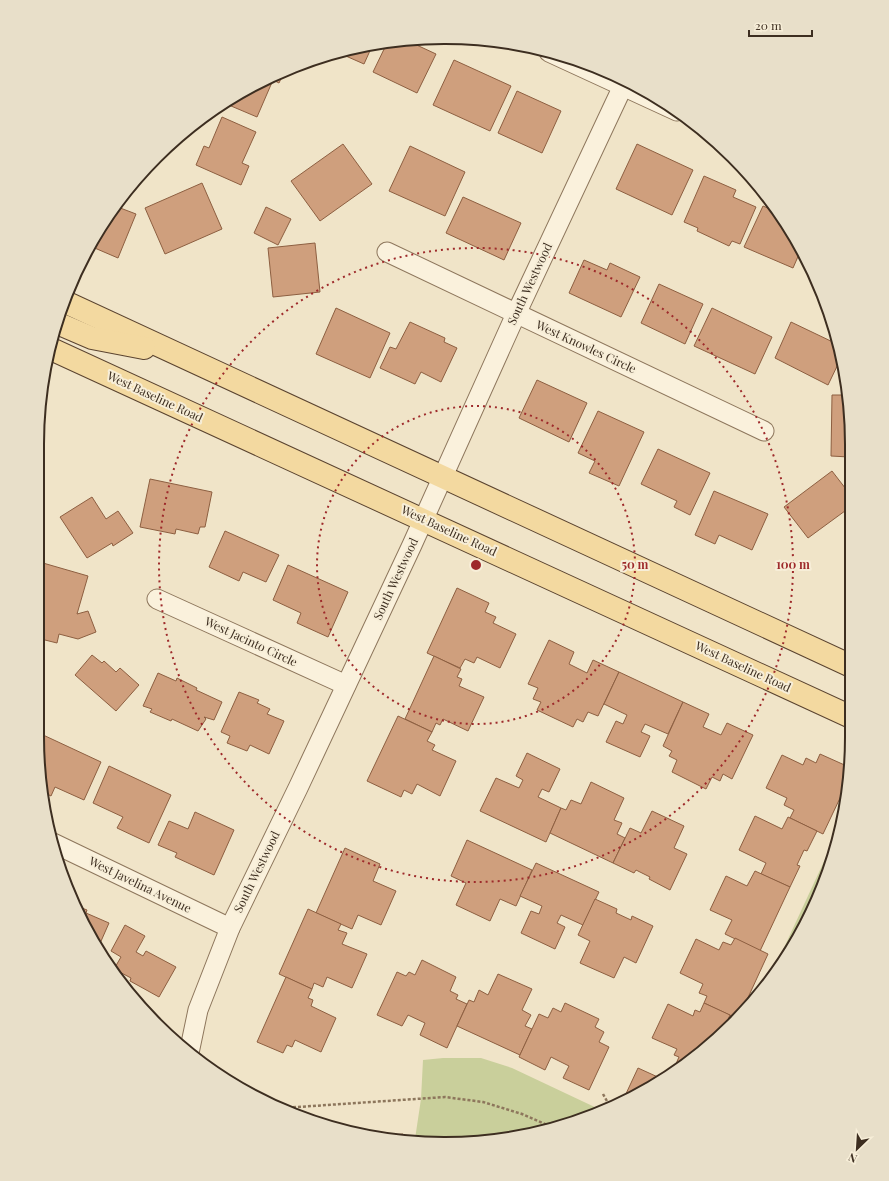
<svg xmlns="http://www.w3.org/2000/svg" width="889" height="1181" font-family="'Playfair Display',serif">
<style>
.green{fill:#c9cf9b}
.building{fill:#cf9f7d;stroke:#8d5f41}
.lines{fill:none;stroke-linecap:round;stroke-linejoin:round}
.minor-casing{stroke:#8d765c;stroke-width:21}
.primary-casing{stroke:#5b4430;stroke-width:24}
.path{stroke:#8d765c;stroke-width:2.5;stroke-dasharray:3 2;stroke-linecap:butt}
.minor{stroke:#faf1dc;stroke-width:19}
.primary{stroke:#f3d9a0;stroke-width:22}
.ring{fill:none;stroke:#9e2a2b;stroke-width:2;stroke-dasharray:2 4}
.labels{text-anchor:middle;stroke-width:4;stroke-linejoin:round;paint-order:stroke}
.street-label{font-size:12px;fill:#3d2e20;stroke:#f7eed8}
.rim{fill:none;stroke:#3d2e20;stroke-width:2}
.centre{fill:#9e2a2b;stroke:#f7eed8;stroke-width:2}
.ring-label{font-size:12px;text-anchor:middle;font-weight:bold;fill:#9e2a2b;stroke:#f7eed8;stroke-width:4;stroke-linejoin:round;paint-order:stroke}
</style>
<rect width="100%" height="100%" fill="#f0e4c8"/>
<!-- green -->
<g class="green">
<polygon points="839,829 830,868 797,940 769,980"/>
<polygon points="443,1058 481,1058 512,1068 601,1110 575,1122 471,1143 415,1139 421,1099 423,1060"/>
</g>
<!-- building -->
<g class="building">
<polygon points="408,41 436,54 417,93 373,72 387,43"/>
<polygon points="373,44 364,64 339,53 365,45"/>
<polygon points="454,60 511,86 490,131 433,105"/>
<polygon points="285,70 279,83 273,80 257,117 224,103"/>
<polygon points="517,91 561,111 542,153 498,133"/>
<polygon points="222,117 256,132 242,163 249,166 241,185 196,165 204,146 209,148"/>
<polygon points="343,144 372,184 320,221 291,181"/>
<polygon points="637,144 693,170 672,215 616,189"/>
<polygon points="410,146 465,172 445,216 389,191"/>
<polygon points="704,176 736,190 733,197 756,207 740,244 732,241 729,246 697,231 698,228 684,222"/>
<polygon points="202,183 222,229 165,254 145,208"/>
<polygon points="463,197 521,223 504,260 446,233"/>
<polygon points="115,206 136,214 118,258 90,246"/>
<polygon points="763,206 779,213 783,218 800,252 793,268 744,247"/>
<polygon points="266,207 291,219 278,245 254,233"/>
<polygon points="315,243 320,292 273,297 268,248"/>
<polygon points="584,260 607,270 610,263 640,277 621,317 569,293"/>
<polygon points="659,284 703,304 685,344 641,323"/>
<polygon points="336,308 390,333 370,378 316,354"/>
<polygon points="712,308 772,337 755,374 694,346"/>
<polygon points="410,322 445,338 444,342 457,348 441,382 421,372 415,384 380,368 390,347 396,349"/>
<polygon points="791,322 837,344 841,358 828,385 775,358"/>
<polygon points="537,380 587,403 569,442 519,418"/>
<polygon points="832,395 849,395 849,457 831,456"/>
<polygon points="598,411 644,432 619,486 589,473 595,461 578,453"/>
<polygon points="658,449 710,473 690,515 674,507 677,501 641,484"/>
<polygon points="832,471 849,493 849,508 808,538 784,507"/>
<polygon points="150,479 212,492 205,527 200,527 198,534 176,529 175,534 140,527"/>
<polygon points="714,491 768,514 752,550 719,535 715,544 695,535"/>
<polygon points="92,497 106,519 118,511 133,533 113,546 112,543 87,558 60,517"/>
<polygon points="225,531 279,555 266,582 243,572 239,581 209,567"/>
<polygon points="43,563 88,576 77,614 88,611 96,632 78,639 59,634 57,643 41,639 43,629 41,629 43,621 37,619 37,582"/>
<polygon points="288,565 348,592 328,637 297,623 301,613 273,600"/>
<polygon points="457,588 489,603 485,612 496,617 493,623 516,634 500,668 477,657 474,663 465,659 460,668 427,653"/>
<polygon points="549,640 574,652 569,664 587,673 593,660 619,672 598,716 588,712 583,722 577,719 573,727 537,710 541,702 533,699 538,688 528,684"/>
<polygon points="92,655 102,663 104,661 116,672 120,668 139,685 116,711 75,675"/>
<polygon points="434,656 461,669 457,677 462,679 459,686 484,697 468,731 443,719 440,725 436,723 432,732 405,719"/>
<polygon points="619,672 683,702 668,734 645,724 641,732 650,736 640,757 606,742 616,721 623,724 627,715 604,704"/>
<polygon points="158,673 176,681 177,678 197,688 196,690 222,702 214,720 204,717 206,719 198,731 172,719 171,721 150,712 152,709 143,706"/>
<polygon points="239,692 259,700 257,703 270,709 267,714 284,721 269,754 250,745 247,751 227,743 230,736 221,732"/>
<polygon points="683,702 709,714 703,727 721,735 727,723 753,735 732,779 723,774 720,781 712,777 706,789 672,772 677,760 669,756 672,751 663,746"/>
<polygon points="398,716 432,732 427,741 435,745 432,750 456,761 440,796 417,784 412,794 404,790 401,797 367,781"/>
<polygon points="41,734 101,762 84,800 55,787 51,796 45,793 38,742"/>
<polygon points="527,753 560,769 549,792 542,789 538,797 561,808 546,842 480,811 496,778 519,788 523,780 516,776"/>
<polygon points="820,754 849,767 849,779 823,834 790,818 794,810 784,805 787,798 766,788 782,755 803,765 806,758 816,763"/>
<polygon points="109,766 171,795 149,843 117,828 123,817 93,803"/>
<polygon points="591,782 624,798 614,820 622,823 617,834 625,838 613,863 550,833 561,808 566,810 571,800 581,804"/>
<polygon points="652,811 684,826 674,848 687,854 670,890 649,879 650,877 636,870 634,873 613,863 630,828 641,833"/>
<polygon points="195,812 234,830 214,875 175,857 177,853 158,845 169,821 188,829"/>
<polygon points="755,816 782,829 788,817 817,831 807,851 804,850 797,865 800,866 790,887 761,874 766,863 739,850"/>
<polygon points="467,840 532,870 516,906 500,899 490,921 456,905 466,883 451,876"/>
<polygon points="345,848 380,864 373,881 396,891 381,925 358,915 352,929 316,913"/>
<polygon points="536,863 599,892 583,925 561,915 557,923 565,927 555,949 521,933 531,911 539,914 542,906 520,896"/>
<polygon points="755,871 790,887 760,951 725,934 732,920 710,910 726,876 747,886"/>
<polygon points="595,899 617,909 616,913 631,920 632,916 653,926 636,963 624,957 614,978 580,963 590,941 578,935"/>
<polygon points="77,906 87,910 86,913 109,923 98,948 92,940"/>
<polygon points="308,909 341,924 338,930 347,933 342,944 367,954 352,988 327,977 323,987 314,983 312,989 279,974"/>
<polygon points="125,925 145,936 136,952 143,956 146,951 176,967 159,997 130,981 131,978 114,969 121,957 111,951"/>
<polygon points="735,938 768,954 740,1015 736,1018 704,1003 707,996 699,993 703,984 680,973 696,939 719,950 723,942 731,945"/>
<polygon points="422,960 456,977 450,991 458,995 456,999 467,1004 447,1048 420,1035 425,1023 408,1015 402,1026 377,1015 397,972 406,976 409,972 415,975"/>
<polygon points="498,974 532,989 522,1010 531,1015 525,1026 532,1029 520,1055 457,1026 469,1000 474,1002 479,990 488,995"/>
<polygon points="286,977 312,989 308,998 313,1000 311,1006 336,1018 321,1052 295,1040 292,1047 287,1045 283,1053 257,1042"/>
<polygon points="565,1003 599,1019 595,1027 604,1032 599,1042 609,1047 589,1090 563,1078 569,1066 551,1057 545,1070 519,1057 539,1014 548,1018 553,1008 561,1012"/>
<polygon points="704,1003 730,1015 724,1029 679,1068 675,1066 679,1057 674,1055 677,1049 652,1038 668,1004 693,1016 695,1010 700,1012"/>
<polygon points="675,1066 679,1068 671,1075"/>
<polygon points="638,1068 660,1078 658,1082 624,1098"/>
<polygon points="403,1134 403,1139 372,1137"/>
</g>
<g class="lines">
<defs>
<g id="minor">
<polyline points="549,52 677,111"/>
<polyline points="387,252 764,431"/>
<polyline points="157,599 346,685"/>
<polyline points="51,842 230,928"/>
<polyline points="189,1053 198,1010 230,928 298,788 412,545 516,314 623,86"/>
</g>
<g id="primary">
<polyline points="65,302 849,665"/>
<polyline points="57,323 92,338 144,348"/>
<polyline points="49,348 849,716"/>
</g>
</defs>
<!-- minor casing -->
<use href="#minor" class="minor-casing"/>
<!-- primary casing -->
<use href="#primary" class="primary-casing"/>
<!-- path -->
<g class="path">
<polyline points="603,1094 608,1103 606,1107"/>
<polyline points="283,1108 445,1097 483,1102 522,1114 552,1127"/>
</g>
<!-- minor -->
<use href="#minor" class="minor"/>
<!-- primary -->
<use href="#primary" class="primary"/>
</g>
<!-- distance rings -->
<g class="ring">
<circle cx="476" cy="565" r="159"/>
<circle cx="476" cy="565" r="317"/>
</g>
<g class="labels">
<!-- street labels -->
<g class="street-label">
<text transform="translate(530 284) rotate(-65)" y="4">South Westwood</text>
<text transform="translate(586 347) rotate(25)" y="4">West Knowles Circle</text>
<text transform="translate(155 397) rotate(25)" y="4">West Baseline Road</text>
<text transform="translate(449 531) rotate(25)" y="4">West Baseline Road</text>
<text transform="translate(396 579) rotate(-65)" y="4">South Westwood</text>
<text transform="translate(251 642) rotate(25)" y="4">West Jacinto Circle</text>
<text transform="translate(743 667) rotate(25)" y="4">West Baseline Road</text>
<text transform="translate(257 872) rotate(-64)" y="4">South Westwood</text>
<text transform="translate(140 885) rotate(26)" y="4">West Javelina Avenue</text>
</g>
</g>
<!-- crop -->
<path d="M0 0H889V1181H0ZM444 44H445A400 400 0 0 1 845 444V737A400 400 0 0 1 445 1137H444A400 400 0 0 1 44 737V444A400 400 0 0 1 444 44Z" fill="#e8dfc9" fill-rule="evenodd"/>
<path class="rim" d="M444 44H445A400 400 0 0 1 845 444V737A400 400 0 0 1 445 1137H444A400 400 0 0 1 44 737V444A400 400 0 0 1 444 44Z"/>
<circle cx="476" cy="565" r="6" class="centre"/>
<g class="ring-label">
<text x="635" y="569">50 m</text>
<text x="793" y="569">100 m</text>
</g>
<!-- north arrow -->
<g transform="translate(857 1149) rotate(205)" stroke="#f7eed8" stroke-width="3" paint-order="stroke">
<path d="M0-3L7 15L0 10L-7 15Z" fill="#3d2e20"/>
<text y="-6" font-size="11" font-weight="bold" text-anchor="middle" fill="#3d2e20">N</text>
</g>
<!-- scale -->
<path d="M749 30v6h63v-6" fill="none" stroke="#3d2e20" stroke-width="2"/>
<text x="755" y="30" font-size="12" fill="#3d2e20" stroke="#f7eed8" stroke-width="3" paint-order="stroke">20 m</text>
</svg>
